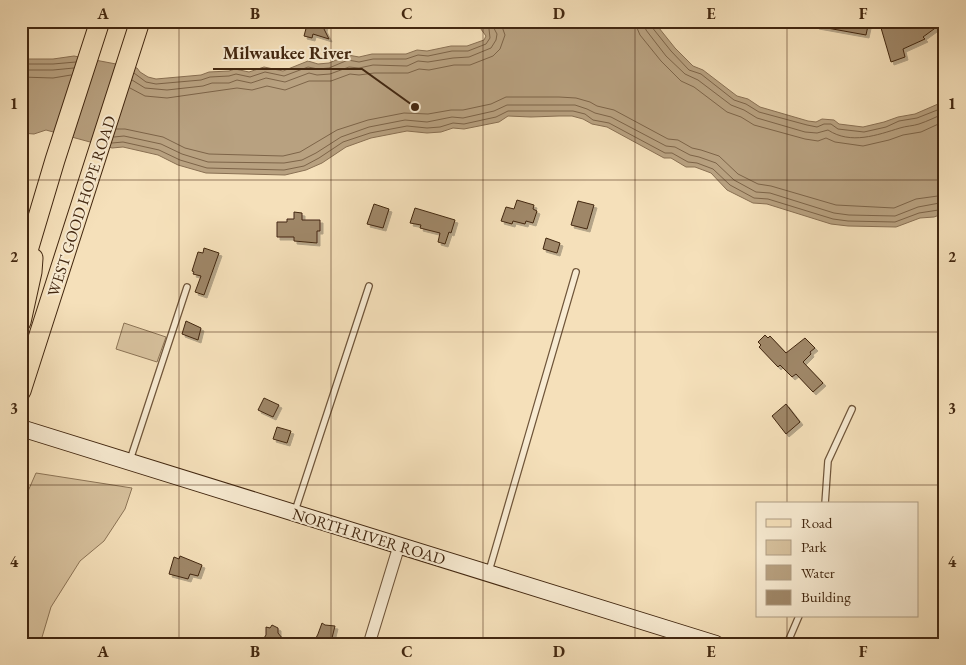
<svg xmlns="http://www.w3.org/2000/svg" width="966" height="665" font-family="'EB Garamond',serif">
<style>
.green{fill:#d7c19d;stroke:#8c7456}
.water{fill:#b8a180;stroke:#897053}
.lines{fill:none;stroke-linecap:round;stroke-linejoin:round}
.shore{stroke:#7d6448;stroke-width:1}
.building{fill:#9f8768;stroke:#422710;filter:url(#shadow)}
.lane-casing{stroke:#6f553a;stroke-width:8}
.street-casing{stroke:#6f553a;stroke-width:13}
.secondary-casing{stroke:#422710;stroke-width:18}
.primary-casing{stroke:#422710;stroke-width:21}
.lane{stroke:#f8ebd2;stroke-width:5.5}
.street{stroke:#f8ebd2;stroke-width:11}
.secondary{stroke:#f8ebd2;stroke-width:16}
.primary{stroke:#f5e0ba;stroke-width:19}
.grid{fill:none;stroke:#422710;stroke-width:1;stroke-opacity:0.55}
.labels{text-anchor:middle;stroke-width:4;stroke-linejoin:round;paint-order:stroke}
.street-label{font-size:16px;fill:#422710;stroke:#f8ebd2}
.leader{fill:none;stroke:#422710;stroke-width:2}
.callout-dot{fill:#422710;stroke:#f8ebd2;stroke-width:2}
.callout-label{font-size:18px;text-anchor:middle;font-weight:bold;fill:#422710;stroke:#f8ebd2;stroke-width:4;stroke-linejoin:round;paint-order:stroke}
.neatline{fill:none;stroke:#422710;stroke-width:2}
.grid-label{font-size:16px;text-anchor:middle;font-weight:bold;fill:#422710}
</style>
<defs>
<filter id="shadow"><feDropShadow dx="3" dy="3" stdDeviation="0" flood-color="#0004"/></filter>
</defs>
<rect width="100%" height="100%" fill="#f5e0ba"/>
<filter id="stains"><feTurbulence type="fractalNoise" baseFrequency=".004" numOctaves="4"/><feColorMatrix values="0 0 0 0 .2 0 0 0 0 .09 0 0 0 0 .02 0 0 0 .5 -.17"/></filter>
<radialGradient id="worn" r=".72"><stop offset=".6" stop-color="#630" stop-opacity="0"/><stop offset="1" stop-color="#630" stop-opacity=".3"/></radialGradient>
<!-- green -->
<g class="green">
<polygon points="124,323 166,337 157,362 116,349"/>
<polygon points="36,473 132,488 125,509 104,541 80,561 51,607 40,644 21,644 21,507"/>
</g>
<!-- water -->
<polygon class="water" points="475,21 651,21 655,23 675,48 693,66 703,70 737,96 748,99 760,107 808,121 816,122 822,119 834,120 839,124 863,127 884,122 898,117 915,114 945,101 945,213 934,217 920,218 896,227 848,226 831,224 767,204 753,203 727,190 711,173 695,167 686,167 671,158 664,158 607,127 592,124 583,119 572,116 559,116 531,117 508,116 499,122 464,129 453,128 441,132 427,133 407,131 371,138 346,147 322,163 306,170 285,175 206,173 178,165 158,155 123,147 112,148 46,130 34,134 21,133 21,59 53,59 74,56 137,68 140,72 148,77 156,79 201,75 209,72 229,71 235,69 249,72 264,67 283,71 308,61 318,64 329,63 348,55 359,57 372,54 406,54 417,50 427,51 451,46 467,46 484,40 486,36"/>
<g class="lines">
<!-- shore -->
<g class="shore">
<polyline points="636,21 637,28 640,35 661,61 681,81 694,87 727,112 741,117 754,125 805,139 818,141 826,138 835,142 863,146 889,140 903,135 921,132 945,121"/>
<path d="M644,21l2,9 20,26 19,18 13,6 33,25 13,5 13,8 48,14 12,1 11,-3c23,15 49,5 72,-2 6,-2 13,-2 19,-4 9,-3 17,-7 26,-11"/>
<polyline points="650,21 651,26 671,51 689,70 701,74 734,100 746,104 759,112 807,125 817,127 824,124 831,124 838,129 864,132 886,127 899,121 917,118 945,107"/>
<polyline points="21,64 53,64 76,62"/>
<polyline points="21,70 53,70 74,68"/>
<polyline points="134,73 146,82 156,84 201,80 210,77 229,76 236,74 250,77 265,72 284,76 308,67 318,69 329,68 348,60 359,62 373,59 406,59 418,55 428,56 452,51 468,51 486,44 490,38 489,29 482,21"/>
<polyline points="21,77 53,78 71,75"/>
<polyline points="132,80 145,88 167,90 203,86 212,83 229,83 237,80 251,83 266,78 285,82 309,73 317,75 330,74 349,67 359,68 373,65 407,66 418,61 428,62 453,58 469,57 491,48 496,40 497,34 490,21"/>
<polyline points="130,88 145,96 167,98 237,88 252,90 267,86 285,90 309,81 331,81 350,74 359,75 374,73 408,73 419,69 429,70 454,65 470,65 493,56 500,49 505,35 500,21"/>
<polyline points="116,129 125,129 163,137 185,148 209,154 283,156 300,152 337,130 368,120 404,113 428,114 451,110 463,110 491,104 506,97 559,97 576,98 590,102 597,106 614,110 668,139 678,140 692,148 701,150 719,156 738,174 758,184 771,186 836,205 894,208 916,199 945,195"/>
<polyline points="114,137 124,136 161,144 182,154 208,162 284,163 302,160 316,153 341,137 369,127 405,120 427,122 452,117 463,118 494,111 507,105 575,105 587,109 595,113 611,117 666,146 675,147 690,155 699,157 716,163 734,180 756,192 770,193 834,213 849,215 895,216 918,207 945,202"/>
<polyline points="112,143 123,142 159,150 180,160 207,168 284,170 304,166 319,158 343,142 370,133 407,126 427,128 440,127 453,123 464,124 496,117 508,111 573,111 585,114 593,120 609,123 665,153 672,153 688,162 697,163 713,169 730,185 754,198 768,199 833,219 848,221 895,222 919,213 945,209"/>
</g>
</g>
<!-- building -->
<g class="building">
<polygon points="308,21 326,21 324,29 329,39 313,34 312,38 304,36"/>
<polygon points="816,21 869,21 866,35 816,26"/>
<polygon points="879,21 894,21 896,26 905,21 945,21 923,37 925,39 903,49 905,57 891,62"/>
<polygon points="517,200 534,205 533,209 537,211 533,223 526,221 525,224 513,221 512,224 501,221 506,207 514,209"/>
<polygon points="578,201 594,205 587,229 571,225"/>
<polygon points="374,204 389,209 383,228 367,224"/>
<polygon points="415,208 455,220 451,233 449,232 445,244 438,242 440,233 420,228 421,225 410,223"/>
<polygon points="294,212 302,213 302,220 320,220 320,231 317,231 317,243 294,241 294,237 277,237 277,222 287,222 287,219 294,219"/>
<polygon points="546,238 560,243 557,253 543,249"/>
<polygon points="204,248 219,253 204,295 195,292 201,276 193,274 194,272 192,271 198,252 203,253"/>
<polygon points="186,321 201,328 198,340 182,334"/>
<polygon points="765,335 768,338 770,336 786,353 805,338 815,348 810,352 811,354 803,362 823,383 813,392 796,374 792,377 780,365 778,367 759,347 761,345 758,342"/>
<polygon points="264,398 279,405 273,417 258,410"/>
<polygon points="786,404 800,422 786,434 772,416"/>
<polygon points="277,427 291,431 287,443 273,439"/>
<polygon points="180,556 202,565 198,576 190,574 188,579 169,574 174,557 179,559"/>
<polygon points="322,623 325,625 335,626 332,638 330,644 313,644 318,634"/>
<polygon points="272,625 278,628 278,633 287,644 260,644 266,635 266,627 270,628"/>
</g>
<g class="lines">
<defs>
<g id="lane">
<polyline points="130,460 187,287"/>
<polyline points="825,504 828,461 852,409"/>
<polyline points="295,511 369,286"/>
<polyline points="489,571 576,272"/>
<polyline points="787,644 799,616"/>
</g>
<polyline id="street" points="369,644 399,546"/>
<polyline id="secondary" points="21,428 716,644"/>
<g id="primary">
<polyline points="21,274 55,160 100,21"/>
<polyline points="21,322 32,272 33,258"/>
<polyline points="21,391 140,21"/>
</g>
</defs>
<!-- lane casing -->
<use href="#lane" class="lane-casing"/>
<!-- street casing -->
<use href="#street" class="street-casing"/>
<!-- secondary casing -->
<use href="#secondary" class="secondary-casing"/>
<!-- primary casing -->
<use href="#primary" class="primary-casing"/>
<!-- lane -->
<use href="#lane" class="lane"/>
<!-- street -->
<use href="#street" class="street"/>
<!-- secondary -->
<use href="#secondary" class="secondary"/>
<!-- primary -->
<use href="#primary" class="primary"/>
</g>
<!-- grid -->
<path class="grid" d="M179,21v623M331,21v623M483,21v623M635,21v623M787,21v483M21,180h924M21,332h924M21,485h924M787,616v28"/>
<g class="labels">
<!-- street labels -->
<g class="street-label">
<text transform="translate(81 206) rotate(-72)" y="6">WEST GOOD HOPE ROAD</text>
<text transform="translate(369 536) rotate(17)" y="6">NORTH RIVER ROAD</text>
</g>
</g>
<!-- callouts -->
<path class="leader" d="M415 107L362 69H213"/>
<circle class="callout-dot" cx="415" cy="107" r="5"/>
<g class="callout-label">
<text x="287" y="59">Milwaukee River</text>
</g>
<!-- margin -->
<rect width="966" height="665" fill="none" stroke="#f5e0ba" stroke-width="55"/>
<!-- legend -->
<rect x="756" y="502" width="162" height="115" fill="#f8ebd2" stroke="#af9d84"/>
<rect x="766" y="519" width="25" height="8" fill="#f5e0ba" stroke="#af9d84"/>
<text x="801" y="528" font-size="15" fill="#422710">Road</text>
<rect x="766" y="540" width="25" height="15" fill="#d7c19d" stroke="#af9d84"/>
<text x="801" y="552" font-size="15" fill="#422710">Park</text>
<rect x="766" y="565" width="25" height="15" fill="#b8a180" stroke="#af9d84"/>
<text x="801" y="578" font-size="15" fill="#422710">Water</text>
<rect x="766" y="590" width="25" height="15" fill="#9f8768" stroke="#af9d84"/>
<text x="801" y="602" font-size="15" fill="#422710">Building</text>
<rect x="28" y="28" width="910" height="610" class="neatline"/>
<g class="grid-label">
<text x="103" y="19">A</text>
<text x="255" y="19">B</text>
<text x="407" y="19">C</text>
<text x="559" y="19">D</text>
<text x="711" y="19">E</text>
<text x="863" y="19">F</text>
<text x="14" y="109">1</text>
<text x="952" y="109">1</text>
<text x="14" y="262">2</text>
<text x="952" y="262">2</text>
<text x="14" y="414">3</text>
<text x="952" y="414">3</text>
<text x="14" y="567">4</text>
<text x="952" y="567">4</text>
<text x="103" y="657">A</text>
<text x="255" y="657">B</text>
<text x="407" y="657">C</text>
<text x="559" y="657">D</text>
<text x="711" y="657">E</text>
<text x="863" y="657">F</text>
</g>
<rect width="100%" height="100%" filter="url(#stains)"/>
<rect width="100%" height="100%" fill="url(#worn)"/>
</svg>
